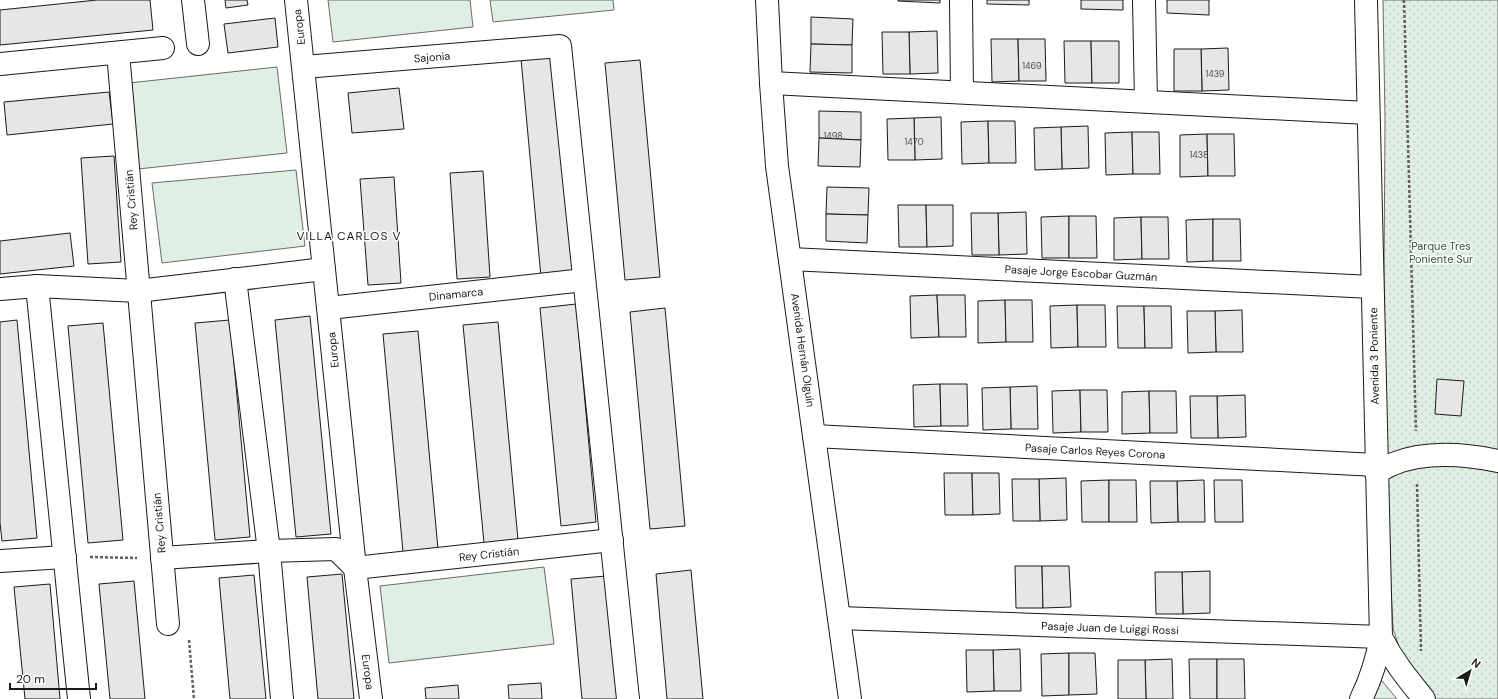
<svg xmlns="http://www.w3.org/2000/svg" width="1498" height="699" font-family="'DM Sans',sans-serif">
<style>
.grass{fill:#e0efe3;stroke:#6a6a6a}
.park{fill:url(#park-dots);stroke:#6a6a6a}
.building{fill:#e6e6e6;stroke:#1a1a1a}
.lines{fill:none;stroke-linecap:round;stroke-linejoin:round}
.minor-casing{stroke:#1a1a1a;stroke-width:24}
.major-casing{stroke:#1a1a1a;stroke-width:24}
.path{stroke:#5f5f5f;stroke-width:2.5;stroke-dasharray:3 2;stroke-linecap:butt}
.minor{stroke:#fff;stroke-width:22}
.major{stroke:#fff;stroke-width:22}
.labels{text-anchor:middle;stroke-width:3;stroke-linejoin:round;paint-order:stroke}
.number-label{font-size:9px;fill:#4d4d4d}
.street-label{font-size:11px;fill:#1a1a1a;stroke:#fff}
.park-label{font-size:11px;fill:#2b5a34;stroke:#fff}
.neighbourhood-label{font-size:12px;letter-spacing:1px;fill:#1a1a1a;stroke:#fff}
</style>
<defs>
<pattern id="park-dots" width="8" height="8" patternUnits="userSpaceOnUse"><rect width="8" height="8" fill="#e0efe3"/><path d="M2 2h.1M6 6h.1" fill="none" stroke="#c0ccc2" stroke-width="1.8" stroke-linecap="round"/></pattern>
</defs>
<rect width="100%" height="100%" fill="#fff"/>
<!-- grass -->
<g class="grass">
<polygon points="328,0 470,0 473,27 333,42"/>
<polygon points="490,0 613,0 614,10 493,22"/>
<polygon points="277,67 287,153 138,169 129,83"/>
<polygon points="296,170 305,246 162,263 152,183"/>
<polygon points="544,567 554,644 389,663 380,586"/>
<polygon points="1382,681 1397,699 1372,699 1379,683"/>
</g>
<!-- park -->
<polygon class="park" points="1383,0 1498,0 1498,699 1436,699 1406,659 1399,647 1393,628 1385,467 1384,281 1385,118"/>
<!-- building -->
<g class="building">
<polygon points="97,0 150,0 153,30 0,45 0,10"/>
<polygon points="225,0 247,0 248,5 226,8"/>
<polygon points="898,0 940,0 940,3 898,1"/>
<polygon points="987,0 1029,0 1029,5 987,4"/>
<polygon points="1081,0 1123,0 1123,10 1081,9"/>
<polygon points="1167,0 1209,0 1209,15 1167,13"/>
<polygon points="811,17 853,19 852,45 811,44"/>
<polygon points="275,18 278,47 228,53 224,24"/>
<polygon points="937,31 938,73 910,74 909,32"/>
<polygon points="882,32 909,32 910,74 883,74"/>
<polygon points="991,39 1018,39 1019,81 992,82"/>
<polygon points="1018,39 1045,39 1046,81 1019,81"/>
<polygon points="1064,41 1091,41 1092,83 1065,83"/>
<polygon points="1091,41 1119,41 1119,83 1092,83"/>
<polygon points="811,44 852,45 852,73 810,72"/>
<polygon points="1228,48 1229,90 1202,91 1201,49"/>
<polygon points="1174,49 1201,49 1202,91 1174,91"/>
<polygon points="556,56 576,274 541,277 521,59"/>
<polygon points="640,60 660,277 625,280 605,63"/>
<polygon points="399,88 404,129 352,133 348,93"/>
<polygon points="109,92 113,124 7,135 4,102"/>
<polygon points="819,111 861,112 861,140 819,138"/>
<polygon points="941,117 942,159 915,160 914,118"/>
<polygon points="914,118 915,160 888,160 887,119"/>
<polygon points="988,121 989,163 962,164 961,122"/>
<polygon points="988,121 1015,121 1016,163 989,163"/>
<polygon points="1088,126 1089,168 1062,169 1061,127"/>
<polygon points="1061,127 1062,169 1035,170 1034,128"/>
<polygon points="1132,132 1133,174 1106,175 1105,133"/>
<polygon points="1132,132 1159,132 1160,174 1133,174"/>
<polygon points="1207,134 1208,176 1180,177 1180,135"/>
<polygon points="1207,134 1234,134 1235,176 1208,176"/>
<polygon points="819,138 861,140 860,167 818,166"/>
<polygon points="114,156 121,262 88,264 81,158"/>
<polygon points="483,171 490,277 457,279 450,173"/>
<polygon points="394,177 401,283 368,285 360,179"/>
<polygon points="827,187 869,188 868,215 826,214"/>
<polygon points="898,205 926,205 927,247 899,247"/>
<polygon points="926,205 953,205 953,246 927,247"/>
<polygon points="1026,212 1027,254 999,255 998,213"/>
<polygon points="971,213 998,213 999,255 972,255"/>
<polygon points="826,214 868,215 867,243 826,241"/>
<polygon points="1069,216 1069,258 1042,258 1041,217"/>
<polygon points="1069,216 1096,216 1097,258 1069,258"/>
<polygon points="1141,217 1142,259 1114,260 1114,218"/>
<polygon points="1141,217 1168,217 1169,259 1142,259"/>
<polygon points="1213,219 1213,261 1187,262 1186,220"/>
<polygon points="1213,219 1240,219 1241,261 1213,261"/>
<polygon points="70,233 74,266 0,274 0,241"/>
<polygon points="937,295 939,337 911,338 910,296"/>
<polygon points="937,295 965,295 966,337 939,337"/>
<polygon points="1005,300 1006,342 978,343 978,301"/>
<polygon points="1005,300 1032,300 1033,342 1006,342"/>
<polygon points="576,304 596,522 561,526 540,308"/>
<polygon points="1077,305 1078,347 1051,348 1050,306"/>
<polygon points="1077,305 1105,305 1106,347 1078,347"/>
<polygon points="1117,306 1144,306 1145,348 1118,348"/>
<polygon points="1144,306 1171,306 1172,348 1145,348"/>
<polygon points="665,308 685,526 650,529 630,312"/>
<polygon points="1242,310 1243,352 1216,352 1215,311"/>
<polygon points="1187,311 1215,311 1216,352 1188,353"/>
<polygon points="310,316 331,534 296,537 275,320"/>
<polygon points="17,320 37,538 2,541 0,523 0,322"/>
<polygon points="230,320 250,537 215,540 195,323"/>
<polygon points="498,322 518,540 484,543 463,325"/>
<polygon points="103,323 123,540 88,543 68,326"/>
<polygon points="418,331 438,549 403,552 383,334"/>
<polygon points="1437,379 1464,381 1461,416 1435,414"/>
<polygon points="940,384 941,426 914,427 913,385"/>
<polygon points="940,384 967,384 968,426 941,426"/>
<polygon points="1037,386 1038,429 1011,429 1010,387"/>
<polygon points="1010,387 1011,429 983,430 982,388"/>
<polygon points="1080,390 1081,432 1053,433 1052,391"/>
<polygon points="1080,390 1107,390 1108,432 1081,432"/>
<polygon points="1149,391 1150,433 1122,434 1122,392"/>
<polygon points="1149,391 1176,391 1177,433 1150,433"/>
<polygon points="1245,395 1246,437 1218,438 1217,396"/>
<polygon points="1190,396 1217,396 1218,438 1191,438"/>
<polygon points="944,473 972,473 973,515 945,515"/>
<polygon points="972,473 999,473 1000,514 973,515"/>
<polygon points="1066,478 1067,520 1040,521 1039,479"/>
<polygon points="1012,479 1039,479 1040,521 1013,521"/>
<polygon points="1109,480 1109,522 1082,522 1081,481"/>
<polygon points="1109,480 1136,480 1137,522 1109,522"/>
<polygon points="1204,480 1205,522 1178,522 1177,481"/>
<polygon points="1214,480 1242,480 1243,522 1215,522"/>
<polygon points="1150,481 1177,481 1178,522 1151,523"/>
<polygon points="1015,566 1042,566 1043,608 1016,608"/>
<polygon points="1042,566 1069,566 1071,607 1043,608"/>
<polygon points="691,570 703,699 667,699 656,574"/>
<polygon points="1210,571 1210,613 1183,614 1182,572"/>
<polygon points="1155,572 1182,572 1183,614 1156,614"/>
<polygon points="342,574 354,699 318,699 307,577"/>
<polygon points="254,575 266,699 230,699 219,578"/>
<polygon points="606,576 617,699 582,699 571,579"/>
<polygon points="134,581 145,699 110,699 99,584"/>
<polygon points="50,584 60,699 25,699 14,587"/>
<polygon points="1020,649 1021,691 994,691 993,650"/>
<polygon points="966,650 993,650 994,691 967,692"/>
<polygon points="1069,653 1069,695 1042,696 1041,654"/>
<polygon points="1069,653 1095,653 1097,694 1069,695"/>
<polygon points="1172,659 1173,699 1146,699 1145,660"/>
<polygon points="1189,659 1217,659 1217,699 1190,699"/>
<polygon points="1217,659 1244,659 1245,699 1217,699"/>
<polygon points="1118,660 1145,660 1146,699 1118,699"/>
<polygon points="541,683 542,699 509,699 508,685"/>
<polygon points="458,685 459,699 426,699 425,688"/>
</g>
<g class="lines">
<defs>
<g id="minor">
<polyline points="193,0 198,44"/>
<polyline points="296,0 355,568 371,699"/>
<polyline points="767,0 771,83 777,166 850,699"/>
<polyline points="961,0 962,92"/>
<polyline points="1144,0 1146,101"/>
<polyline points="118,53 168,624"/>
<polyline points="0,64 163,48"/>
<polyline points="304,67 560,46 628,699"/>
<polyline points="771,83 1368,113"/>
<polyline points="790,259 1372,287"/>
<polyline points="235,279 269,551 282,699"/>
<polyline points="37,286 79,699"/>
<polyline points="0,289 37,286 138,291 324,269"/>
<polyline points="329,308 584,280"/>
<polyline points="814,436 1376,465"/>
<polyline points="162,558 269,551 336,549 355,568 612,540"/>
<polyline points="0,561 65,557"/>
<polyline points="839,618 1381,637"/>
</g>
<g id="major">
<path d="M1366,0l15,637c12,24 26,41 43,62"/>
<path d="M1376,473c6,-3 11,-7 17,-9 31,-13 72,-10 105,-3"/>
<path d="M1361,699c10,-20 16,-40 20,-62"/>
</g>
</defs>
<!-- minor casing -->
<use href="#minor" class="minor-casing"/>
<!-- major casing -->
<use href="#major" class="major-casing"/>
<!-- path -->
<g class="path">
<polyline points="1404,0 1416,431"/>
<polyline points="1417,484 1421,651"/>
<polyline points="90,557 137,558"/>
<polyline points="189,640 194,699"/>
</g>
<!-- minor -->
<use href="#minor" class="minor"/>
<!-- major -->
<use href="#major" class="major"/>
</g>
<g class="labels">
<!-- number labels -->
<g class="number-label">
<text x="1032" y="69">1469</text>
<text x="1215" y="77">1439</text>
<text x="833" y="139">1498</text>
<text x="914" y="145">1470</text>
<text x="1199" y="158">1438</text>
</g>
<!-- street labels -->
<g class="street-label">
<text transform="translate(299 27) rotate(-97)" y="4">Europa</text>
<text transform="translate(432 57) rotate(-5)" y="4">Sajonia</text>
<text transform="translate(131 200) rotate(-95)" y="4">Rey Cristián</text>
<text transform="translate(1081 273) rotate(3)" y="4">Pasaje Jorge Escobar Guzmán</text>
<text transform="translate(456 294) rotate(-6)" y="4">Dinamarca</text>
<text transform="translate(333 350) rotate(-96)" y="4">Europa</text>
<text transform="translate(803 350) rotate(82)" y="4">Avenida Hernán Olguín</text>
<text transform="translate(1374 356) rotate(-91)" y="4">Avenida 3 Poniente</text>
<text transform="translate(1095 451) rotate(3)" y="4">Pasaje Carlos Reyes Corona</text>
<text transform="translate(159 523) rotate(-95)" y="4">Rey Cristián</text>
<text transform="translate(489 554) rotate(-6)" y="4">Rey Cristián</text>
<text transform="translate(1110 628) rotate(2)" y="4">Pasaje Juan de Luiggi Rossi</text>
<text transform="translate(368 672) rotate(83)" y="4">Europa</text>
</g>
<!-- park labels -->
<g class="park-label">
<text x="1441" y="250">Parque Tres<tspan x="1441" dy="13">Poniente Sur</tspan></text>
</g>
<!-- neighbourhood labels -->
<g class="neighbourhood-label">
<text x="349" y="240">VILLA CARLOS V</text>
</g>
</g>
<!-- north arrow -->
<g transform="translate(1470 671) rotate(38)" stroke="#ffffff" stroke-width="3" paint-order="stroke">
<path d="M0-3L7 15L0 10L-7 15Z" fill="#1a1a1a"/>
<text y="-6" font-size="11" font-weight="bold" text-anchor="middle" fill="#1a1a1a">N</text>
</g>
<!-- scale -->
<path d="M10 683v6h86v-6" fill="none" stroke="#1a1a1a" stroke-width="2"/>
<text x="16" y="683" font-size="12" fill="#1a1a1a" stroke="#ffffff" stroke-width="3" paint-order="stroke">20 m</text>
</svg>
